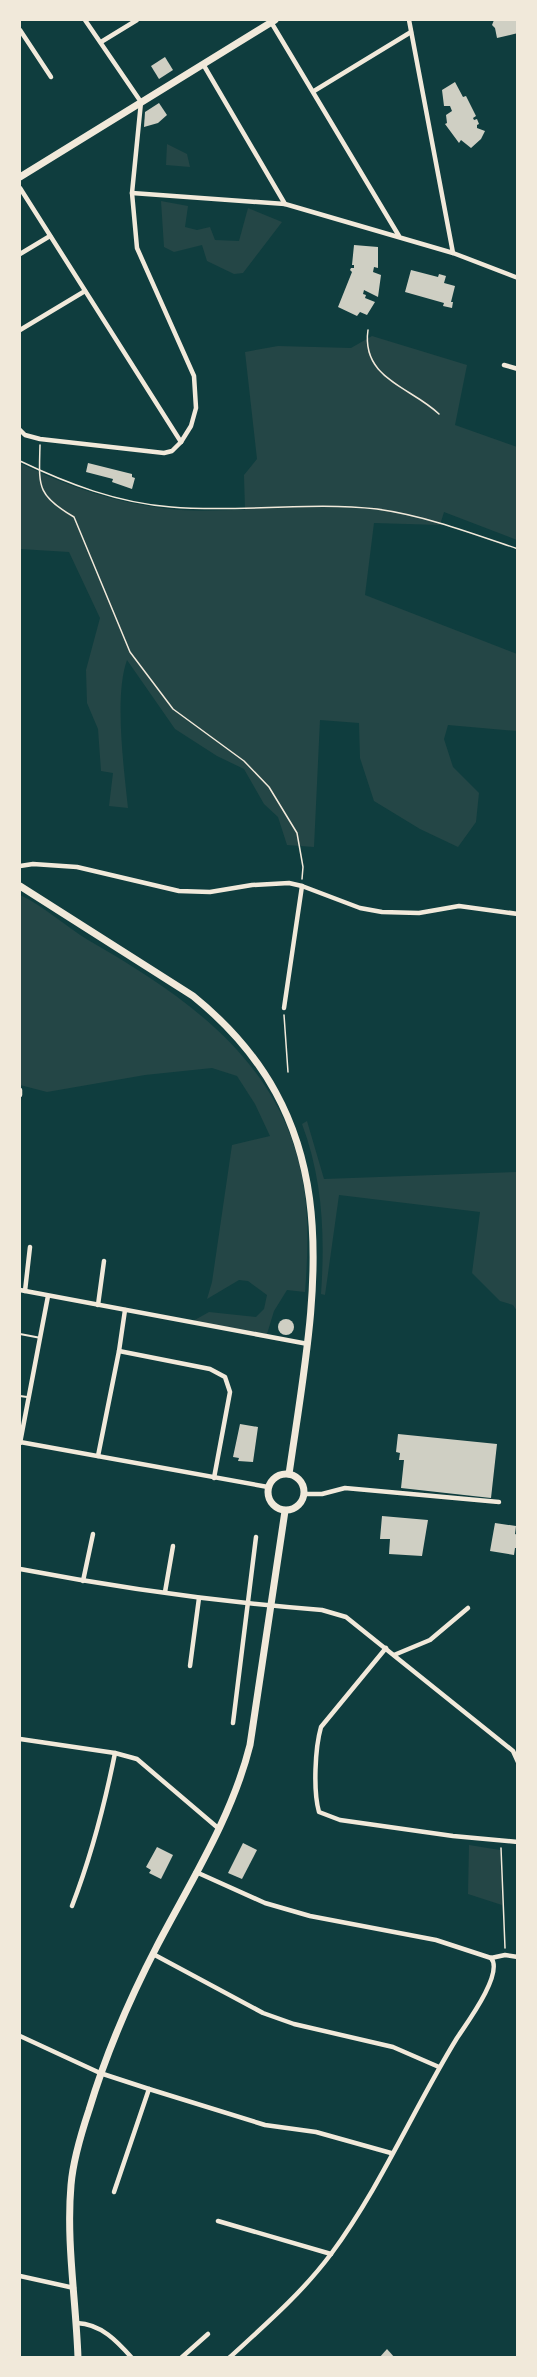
<svg xmlns="http://www.w3.org/2000/svg" width="537" height="2377" font-family="'Public Sans',sans-serif">
<style>
.green{fill:#244646}
.building{fill:#cfcfc3}
.lines{fill:none;stroke-linecap:round;stroke-linejoin:round}
.path{stroke:#f1e9da;stroke-width:1.5}
.service{stroke:#f1e9da;stroke-width:2}
.minor{stroke:#f1e9da;stroke-width:4.5}
.secondary{stroke:#f1e9da;stroke-width:7}
</style>
<rect width="100%" height="100%" fill="#0f3d3e"/>
<!-- green -->
<g class="green">
<polygon points="167,144 187,154 190,167 166,165"/>
<polygon points="161,201 188,206 185,227 197,230 210,227 215,240 239,241 248,208 282,222 243,273 234,274 207,261 202,245 174,252 164,247"/>
<path d="M372,336l95,29 -12,60 62,22v93l-73,-28 -4,13 -66,-2 -9,72 152,59v77l-69,-6 -4,14 9,28 26,26 -3,29 -18,25 -38,-18 -46,-28 -14,-43 -1,-35 -39,-3 -6,127 -27,-2 -9,-28 -14,-13 -20,-35 -27,-13 -42,-27 -48,-69c-13,36 -3,109 1,148l-19,-2 4,-33 -12,-2 -3,-42 -11,-26 -1,-33 14,-52 -31,-66 -49,-3v-86c48,24 96,40 150,46 24,3 50,1 75,1l-1,-35 13,-16 -12,-107 33,-6 73,2z"/>
<path d="M20,895c24,11 45,31 68,45 112,64 213,137 219,279 1,24 0,49 -2,73l-18,-2 -13,21 -7,23 -74,-13 16,-9 47,5 8,-8 3,-14 -19,-14 -9,-1 -32,19 5,-17 20,-137 38,-9 -15,-32 -18,-28 -25,-8 -67,7 -98,17 -27,-7z"/>
<path d="M307,1121l17,58 193,-7v139l-4,-6 -13,-4 -28,-28 8,-61 -141,-17 -14,100 -4,-1c4,-58 2,-114 -19,-170z"/>
<polygon points="469,1845 500,1850 502,1905 468,1894"/>
</g>
<!-- building -->
<g class="building">
<polygon points="494,20 518,20 518,33 497,38 495,28 492,25"/>
<polygon points="165,57 173,70 159,79 151,66"/>
<polygon points="455,82 463,97 466,96 476,116 473,118 474,120 477,119 479,124 477,125 477,128 485,131 481,139 471,148 461,140 459,143 445,124 447,123 446,115 452,111 450,106 444,106 442,90"/>
<polygon points="159,103 167,115 158,123 144,127 145,112"/>
<polygon points="354,245 378,247 378,268 374,267 373,272 381,275 378,297 364,290 363,294 366,295 365,298 375,302 367,315 360,312 357,316 338,307 352,272 350,270 351,268 354,268 354,265 352,265"/>
<polygon points="411,270 438,277 439,274 446,276 444,283 455,286 451,302 453,302 452,308 443,306 444,303 405,292"/>
<polygon points="88,463 132,474 132,477 135,478 132,489 112,482 113,479 86,472"/>
<circle cx="286" cy="1327" r="8"/>
<polygon points="240,1424 258,1427 253,1462 238,1461 239,1458 233,1457"/>
<polygon points="398,1434 497,1444 491,1498 401,1488 404,1460 399,1460 400,1453 396,1452"/>
<polygon points="382,1516 428,1520 422,1556 389,1554 390,1539 380,1539"/>
<polygon points="495,1523 516,1526 515,1534 518,1535 518,1548 515,1548 514,1555 490,1551"/>
<polygon points="243,1843 257,1850 242,1879 228,1873"/>
<polygon points="157,1847 173,1855 161,1879 149,1873 151,1870 146,1867"/>
<polygon points="387,2349 395,2358 379,2358"/>
</g>
<g class="lines">
<!-- path -->
<g class="path">
<path d="M368,330c-7,49 43,57 71,84"/>
<path d="M40,445c-1,41 -4,50 34,72l56,135 43,57 71,52 25,26 28,46 6,34 -1,12"/>
<path d="M20,461c48,23 98,42 151,46 69,6 138,-6 206,2 49,7 94,24 141,40"/>
<polyline points="284,1015 288,1072"/>
<polyline points="501,1848 505,1948"/>
</g>
<!-- service -->
<g class="service">
<polyline points="20,1334 41,1338"/>
<polyline points="20,1396 27,1397"/>
</g>
<!-- minor -->
<g class="minor">
<polyline points="409,20 453,253"/>
<polyline points="271,22 399,236"/>
<polyline points="20,30 51,77"/>
<polyline points="101,42 137,20"/>
<polyline points="203,64 285,204"/>
<polyline points="314,91 411,32"/>
<polyline points="20,188 181,442"/>
<polyline points="132,193 285,204 453,253 518,278"/>
<polyline points="20,254 50,236"/>
<polyline points="20,330 85,291"/>
<polyline points="504,365 518,369"/>
<polyline points="20,430 25,435 40,439 164,453 172,451 181,442 191,426 196,408 194,376 137,248 132,193 141,102 85,20"/>
<polyline points="20,866 33,864 77,867 179,891 210,892 252,885 289,883 302,886 360,908 382,912 419,913 459,906 518,914"/>
<polyline points="284,1008 302,886"/>
<polyline points="20,1090 20,1095"/>
<polyline points="20,1290 308,1344"/>
<polyline points="25,1291 30,1247"/>
<polyline points="98,1305 104,1261"/>
<polyline points="119,1351 125,1310"/>
<polyline points="20,1442 268,1487"/>
<polyline points="20,1443 48,1296"/>
<polyline points="98,1456 119,1351 210,1369 225,1377 230,1392 214,1478"/>
<polyline points="304,1494 322,1494 345,1488 499,1502"/>
<path d="M20,1569c99,19 200,33 302,41l24,7 167,134 5,11"/>
<polyline points="83,1581 93,1534"/>
<polyline points="165,1592 173,1546"/>
<path d="M386,1648l-65,79c-6,21 -8,64 -2,85l21,8 113,16 65,6"/>
<polyline points="394,1655 430,1640 468,1608"/>
<polyline points="190,1666 199,1598"/>
<polyline points="233,1723 256,1537"/>
<polyline points="20,1739 115,1753 137,1759 218,1828"/>
<polyline points="196,1872 265,1903 310,1916 436,1940 491,1958 505,1955 518,1957"/>
<path d="M72,1906c20,-52 32,-98 43,-153"/>
<polyline points="153,1954 263,2013 294,2024 393,2047 439,2067"/>
<polyline points="20,2036 100,2073 149,2089 265,2125 316,2132 391,2153"/>
<polyline points="114,2192 149,2089"/>
<polyline points="218,2221 331,2254"/>
<polyline points="20,2276 74,2288"/>
<path d="M77,2323c24,1 40,18 55,35"/>
<polyline points="181,2358 208,2334"/>
<path d="M229,2358c36,-33 73,-65 102,-104 49,-66 83,-146 126,-216 10,-15 47,-65 34,-80"/>
</g>
<!-- secondary -->
<g class="secondary">
<polyline points="20,177 275,20"/>
<path d="M20,886l173,110c162,131 122,298 96,478"/>
<circle cx="286" cy="1492" r="18"/>
<path d="M78,2358c-2,-58 -12,-116 -7,-173 2,-25 10,-51 18,-75 16,-53 42,-114 68,-164 34,-65 75,-129 93,-201l35,-234"/>
</g>
</g>
<!-- border -->
<rect width="537" height="2377" fill="none" stroke="#f1e9da" stroke-width="42"/>
</svg>
